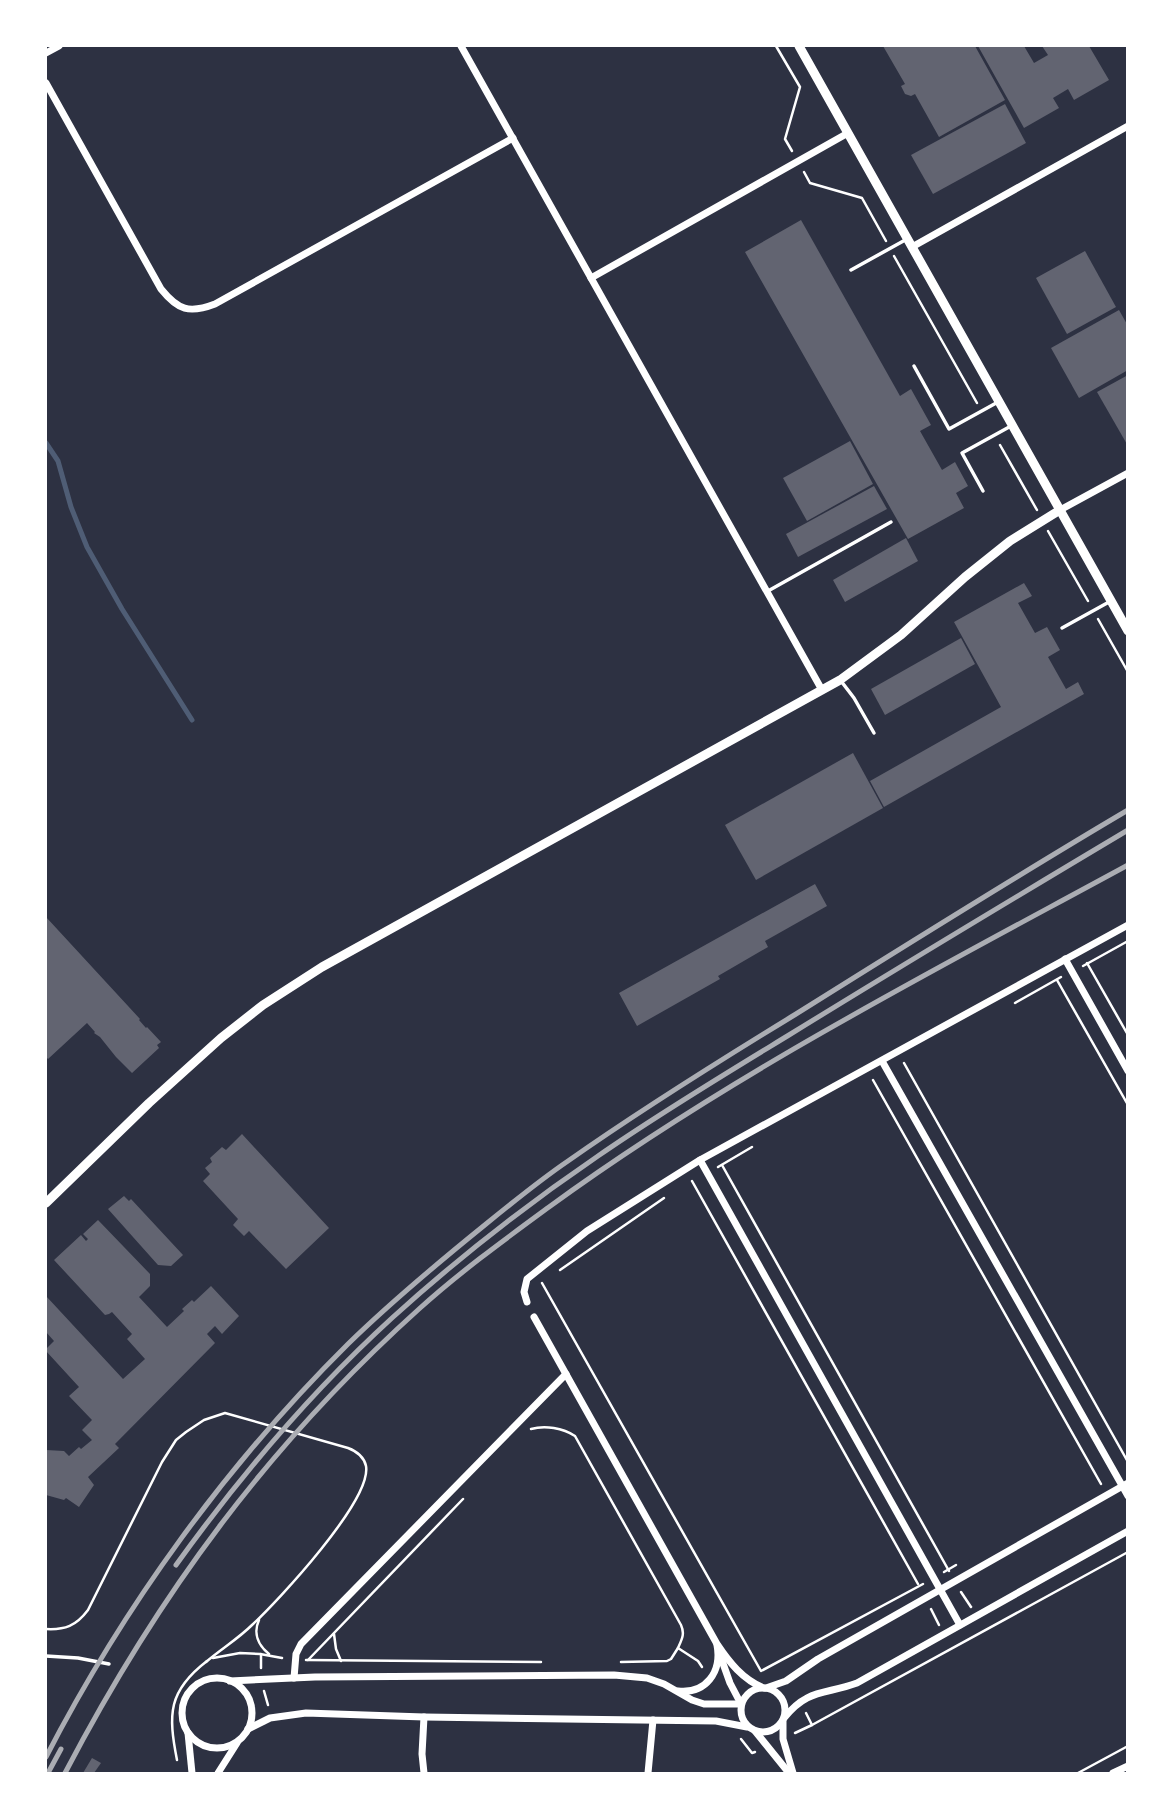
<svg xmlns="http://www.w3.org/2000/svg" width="1173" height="1819" font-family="Lora,serif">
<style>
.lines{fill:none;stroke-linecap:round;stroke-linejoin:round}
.stream{stroke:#4f5d75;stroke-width:5}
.building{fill:#626471}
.path{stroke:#fff;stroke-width:2.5}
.service{stroke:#fff;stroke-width:3.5}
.minor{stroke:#fff;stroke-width:7}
.tertiary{stroke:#fff;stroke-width:9}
.rail{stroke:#abadb3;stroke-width:5}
</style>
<rect width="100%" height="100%" fill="#2d3142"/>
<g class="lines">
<!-- stream -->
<polyline class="stream" points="46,443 58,461 71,507 87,547 122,609 192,720"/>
</g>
<!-- building -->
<g class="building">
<polygon points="883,46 975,46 1005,100 939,137 915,94 911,96 905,94 901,86 905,84"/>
<polygon points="978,46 1024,46 1034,63 1048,55 1042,46 1089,46 1109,80 1074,100 1068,89 1053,98 1059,108 1024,128"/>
<polygon points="1005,104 1026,143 933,194 911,155"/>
<polygon points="801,220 900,396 911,389 931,425 920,431 942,470 955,462 968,486 956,493 964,508 908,539 745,252"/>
<polygon points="1085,251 1116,307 1067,334 1036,278"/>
<polygon points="1119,310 1128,326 1128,370 1079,398 1051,348"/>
<polygon points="1128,375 1128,446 1097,392"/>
<polygon points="850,441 873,484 807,521 783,478"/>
<polygon points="874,486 887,509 798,557 786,534"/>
<polygon points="906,538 918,561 845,602 833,580"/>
<polygon points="1024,583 1032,596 1018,603 1035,633 1047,627 1060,650 1048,657 1066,689 1078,682 1084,694 884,807 870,781 1001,707 954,622"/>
<polygon points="961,638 975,664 885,715 871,689"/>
<polygon points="853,753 883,808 756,880 725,825"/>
<polygon points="815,884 827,906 765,941 768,947 718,976 720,979 637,1026 619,993"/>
<polygon points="46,917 140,1019 139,1020 146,1028 147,1027 161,1042 157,1045 159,1048 132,1073 116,1057 100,1037 94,1033 95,1032 87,1023 48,1059 46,1057"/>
<polygon points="242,1134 329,1228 286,1269 249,1231 244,1236 233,1225 238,1219 203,1181 210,1174 205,1168 212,1162 210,1158 222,1147 226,1150"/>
<polygon points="124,1196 129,1201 131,1199 183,1255 171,1266 158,1265 108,1209"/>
<polygon points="98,1220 150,1274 150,1286 139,1297 167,1327 184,1311 182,1309 192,1300 194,1302 211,1286 239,1316 222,1334 215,1326 207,1334 215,1343 115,1444 119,1448 88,1477 94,1485 79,1507 66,1498 64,1500 46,1495 46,1450 64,1451 69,1456 79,1447 81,1449 92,1440 82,1430 92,1420 69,1396 79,1387 46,1351 46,1349 54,1341 46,1332 46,1296 123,1379 145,1359 127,1339 132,1334 112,1312 109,1314 105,1315 54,1260 81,1235 86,1241 88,1239 83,1234"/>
<polygon points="92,1758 101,1763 94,1773 83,1773"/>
</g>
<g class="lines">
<!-- path -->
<g class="path">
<polyline points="776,46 800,87 785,139 792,151"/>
<polyline points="804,172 810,183 862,198 886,241"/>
<polyline points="894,256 977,403"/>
<polyline points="1000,445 1037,510"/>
<polyline points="1048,531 1088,601"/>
<polyline points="1098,619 1128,672"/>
<polyline points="1087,963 1128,1035"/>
<polyline points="1083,966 1128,941"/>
<polyline points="1057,980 1128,1105"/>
<polyline points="1015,1003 1061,977"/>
<polyline points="904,1063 1128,1462"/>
<polyline points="873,1080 1101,1484"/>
<polyline points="722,1165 949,1571"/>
<polyline points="718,1167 752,1147"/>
<polyline points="692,1181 918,1584"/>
<polyline points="560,1270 664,1198"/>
<polyline points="542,1283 761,1671 923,1584"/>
<path d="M531,1429c14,-4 32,-1 44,7l106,189c4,9 1,14 -3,23"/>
<polyline points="944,1572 956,1565"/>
<polyline points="961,1592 971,1607"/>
<polyline points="931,1609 939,1625"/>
<path d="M259,1620c-6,13 -1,25 10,34"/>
<path d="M46,1629c19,1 30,-3 42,-19l74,-148 14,-22 10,-8 18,-12 21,-7 123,35c8,3 16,9 18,18 6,34 -88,135 -114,159 -14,14 -31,24 -46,37"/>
<polyline points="334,1634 336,1649 341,1661"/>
<polyline points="213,1658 240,1653 260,1654 282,1658"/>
<polyline points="306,1660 541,1662"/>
<polyline points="308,1660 463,1499"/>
<polyline points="621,1662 667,1661 671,1659 678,1648 698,1661 702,1667"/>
<polyline points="261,1668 261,1654"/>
<polyline points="264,1691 268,1705"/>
<polyline points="812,1725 1128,1552"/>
<polyline points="795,1733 812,1725 806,1713"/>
<polyline points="741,1739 752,1753 755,1752"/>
<path d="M177,1760c-9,-46 -9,-69 30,-99"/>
<polyline points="1078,1773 1128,1746"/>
</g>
<!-- service -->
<g class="service">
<polyline points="851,270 907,239"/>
<polyline points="914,366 949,429 998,402"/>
<polyline points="983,491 962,453 1011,426"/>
<polyline points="768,591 891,522"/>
<polyline points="1062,628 1109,602"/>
<polyline points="841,681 854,698 874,733"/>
<polyline points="46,1656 78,1658 109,1664"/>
</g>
<!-- minor -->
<g class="minor">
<polyline points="461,46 822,690"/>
<polyline points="46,53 59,46"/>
<path d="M46,83l115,206c17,21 28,25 54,15l298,-166"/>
<polyline points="912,247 1128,126"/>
<polyline points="591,278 848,133"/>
<polyline points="1060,510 1128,473"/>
<polyline points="1065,959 1128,1071"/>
<polyline points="882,1061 1128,1496"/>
<polyline points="700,1160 960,1625"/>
<polyline points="527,1302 524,1292 527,1279 587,1231 700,1160 1128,925"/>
<path d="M534,1317l183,327c12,18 26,36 47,44"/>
<polyline points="720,1655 730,1683 741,1704"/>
<polyline points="294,1678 296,1654 301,1644 566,1374"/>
<circle cx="217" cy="1713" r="35"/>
<polyline points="230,1681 315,1677 614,1675 647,1678 664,1684 692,1700 704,1704 741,1704"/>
<circle cx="763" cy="1710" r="22"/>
<polyline points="766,1688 786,1681 818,1659 1128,1483"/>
<path d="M678,1691c28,3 44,-19 39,-46"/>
<path d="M784,1718c24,-30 41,-23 73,-35l271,-152"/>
<polyline points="783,1721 783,1739 793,1773"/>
<polyline points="248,1729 270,1718 306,1713 424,1717 716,1721 747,1727"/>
<polyline points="755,1731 789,1773"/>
<polyline points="188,1733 192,1773"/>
<polyline points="218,1773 237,1743"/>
<polyline points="424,1773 422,1754 424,1717"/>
<polyline points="648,1773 653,1720"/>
<polyline points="1113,1773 1128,1766"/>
</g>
<!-- tertiary -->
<g class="tertiary">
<polyline points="799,46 1128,631"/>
<polyline points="46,1203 149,1103 221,1038 263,1005 322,967 840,680 901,635 965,577 1010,541 1060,510"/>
</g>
<!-- rail -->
<g class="rail">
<path d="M176,1565c64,-89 135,-173 216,-247 65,-59 134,-113 206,-162 62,-43 127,-82 191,-121 112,-69 225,-137 339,-205"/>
<path d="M46,1757c78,-151 181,-293 302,-413 44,-43 91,-82 138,-120 27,-22 54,-44 82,-63 74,-52 151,-100 228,-147 110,-69 220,-138 332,-204"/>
<polyline points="48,1773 61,1749"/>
<path d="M65,1773c93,-178 204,-329 354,-464 41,-37 85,-69 130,-102 181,-132 382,-235 579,-342"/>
</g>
</g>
<!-- border -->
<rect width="1173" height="1819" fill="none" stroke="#ffffff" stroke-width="94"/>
</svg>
